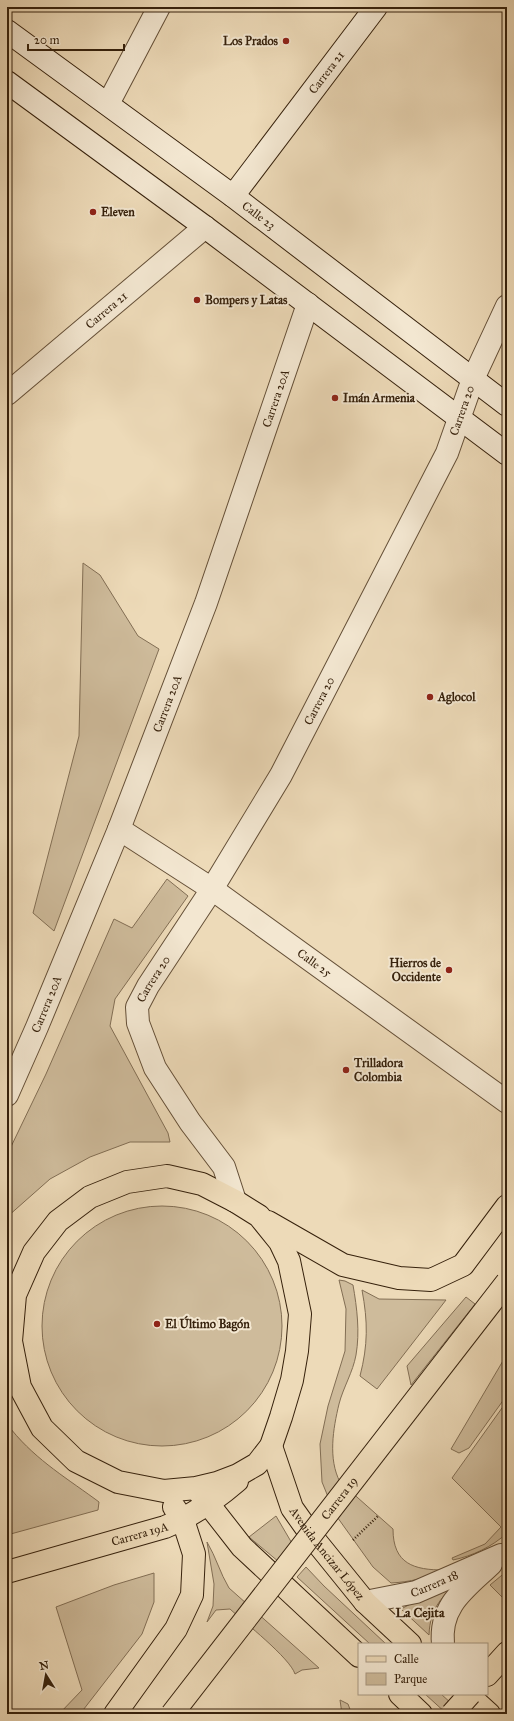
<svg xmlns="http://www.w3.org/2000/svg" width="514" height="1721" font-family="'IM FELL Great Primer',serif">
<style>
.green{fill:#cebb9b;stroke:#826e54}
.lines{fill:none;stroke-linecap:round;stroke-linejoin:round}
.street-casing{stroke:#644f37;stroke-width:24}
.secondary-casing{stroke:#36210c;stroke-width:24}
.primary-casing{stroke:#36210c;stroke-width:24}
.path{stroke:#36210c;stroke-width:2.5;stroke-dasharray:1 2;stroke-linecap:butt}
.street{stroke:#f3e7d1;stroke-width:22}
.secondary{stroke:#f3e7d1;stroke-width:22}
.primary{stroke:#eddab8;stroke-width:22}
.primary-bridge-casing{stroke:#36210c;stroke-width:24;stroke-linecap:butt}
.primary-bridge{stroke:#eddab8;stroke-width:22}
.poi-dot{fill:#8f2418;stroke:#f3e7d1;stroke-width:1.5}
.labels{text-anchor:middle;stroke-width:4;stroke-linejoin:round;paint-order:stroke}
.poi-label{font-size:12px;font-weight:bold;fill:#36210c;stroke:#f3e7d1;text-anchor:start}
.street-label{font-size:12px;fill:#36210c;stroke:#f3e7d1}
.neighbourhood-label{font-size:13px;font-weight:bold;fill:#36210c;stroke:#f3e7d1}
</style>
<rect width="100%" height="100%" fill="#eddab8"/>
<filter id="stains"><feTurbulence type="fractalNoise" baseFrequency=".005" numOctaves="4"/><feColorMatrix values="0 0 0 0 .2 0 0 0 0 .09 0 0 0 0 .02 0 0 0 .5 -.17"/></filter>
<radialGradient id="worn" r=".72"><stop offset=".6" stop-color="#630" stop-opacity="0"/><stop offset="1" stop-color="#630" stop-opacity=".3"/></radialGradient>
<!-- green -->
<g class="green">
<polygon points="83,563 100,575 138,636 159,649 54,931 33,913 79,736"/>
<polygon points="167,879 188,896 115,999 110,1026 168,1133 170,1142 130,1142 90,1157 50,1179 7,1217 7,1155 46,1074 114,919 132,928"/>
<circle cx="162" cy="1326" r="120"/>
<path d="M339,1280l6,1 8,4c4,23 7,47 3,70 -3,17 -13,33 -17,49 -6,25 -11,55 1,78l53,47c0,35 21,41 51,41 -17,8 -34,12 -53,13l-18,-16 -38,-53 -13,-32 -2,-38 8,-38 17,-55 1,-42z"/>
<path d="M362,1290l17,9 67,1 -69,89 -17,-13c8,-31 8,-54 2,-86z"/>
<polygon points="466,1297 475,1304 411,1385 407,1366"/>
<polygon points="507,1354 507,1395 469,1448 459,1453 451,1449"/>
<path d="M507,1401v132c-15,14 -35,23 -54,27l-1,-2 33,-14 16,-17 -49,-49z"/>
<path d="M7,1424c25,33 55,51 88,75l4,3 -1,8 -91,25z"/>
<polygon points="276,1516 293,1545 279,1562 249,1537"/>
<path d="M207,1542c9,15 13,31 22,46l90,80 -17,2 -7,4c-5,-16 -51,-52 -65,-65l-14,1 -9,12 6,-16 1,-22z"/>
<polygon points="306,1567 324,1586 386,1644 370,1644 297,1577"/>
<polygon points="507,1571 507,1591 502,1597 490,1585"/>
<polygon points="154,1573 154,1602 142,1634 80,1714 59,1714 82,1690 56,1607 114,1585"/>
<path d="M462,1577c-19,19 -32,30 -33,58l-28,-26z"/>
<polygon points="425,1694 441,1694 463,1714 447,1714"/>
<polygon points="340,1700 348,1704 351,1712 357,1714 342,1714"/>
</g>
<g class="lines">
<defs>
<g id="street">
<polyline points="108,104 159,7"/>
<path id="s1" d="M7,394l198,-167"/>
<path id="s2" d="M119,829l93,60 295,213"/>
<path id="s3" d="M7,1095l30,-68 82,-198 87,-226 102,-299"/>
<path id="s4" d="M235,1201l-11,-34 -34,-45 -35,-54 -17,-45 -1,-16 11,-21 64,-97 69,-114 166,-322 26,-74 34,-73"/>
<path id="s5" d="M365,1602l51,-10 85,-37"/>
<path d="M443,1644c-4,-39 23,-56 48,-80"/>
</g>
<g id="secondary">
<path id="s6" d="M7,31l226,165 274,209"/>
<polyline points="7,82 205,227 507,454"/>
<path id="s7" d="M233,196l143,-189"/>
</g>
<g id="primary">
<polygon points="167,1176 202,1184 235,1201 259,1216 280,1242 289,1261 300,1314 297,1351 292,1380 281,1417 271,1446 257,1464 238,1475 217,1483 196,1488 164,1491 118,1482 76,1461 42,1428 20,1387 11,1341 15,1295 34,1252 58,1221 90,1197 127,1182"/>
<polyline points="268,1222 343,1265 399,1278 431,1280 463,1265 507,1206"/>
<path id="s8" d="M271,1446l21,62 22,31 51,63 45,42"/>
<polyline points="199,1492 242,1547 359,1656"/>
<path id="s9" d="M7,1572l158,-45c27,-11 50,-27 72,-46"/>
<polyline points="487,1675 507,1653"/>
<polyline points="400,1694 421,1714"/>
<polyline points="467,1694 489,1714"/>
<polyline points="115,1714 176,1629 192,1595 194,1554 183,1520 174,1507"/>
</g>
</defs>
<!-- street casing -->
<use href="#street" class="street-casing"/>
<!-- secondary casing -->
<use href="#secondary" class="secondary-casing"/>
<!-- primary casing -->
<use href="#primary" class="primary-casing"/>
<!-- path -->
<polyline class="path" points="353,1540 378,1516"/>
<!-- street -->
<use href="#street" class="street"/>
<!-- secondary -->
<use href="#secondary" class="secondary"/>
<!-- primary -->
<use href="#primary" class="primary"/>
<defs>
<g id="primary-bridge">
<path id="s10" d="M172,1714l335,-432"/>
<polyline points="452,1714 470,1694"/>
</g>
</defs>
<!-- primary-bridge casing -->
<use href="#primary-bridge" class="primary-bridge-casing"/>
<!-- primary-bridge -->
<use href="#primary-bridge" class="primary-bridge"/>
</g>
<!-- markers -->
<g class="poi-dot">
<circle cx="286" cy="41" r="4"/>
<circle cx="93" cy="212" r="4"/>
<circle cx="197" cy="300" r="4"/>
<circle cx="335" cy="398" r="4"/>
<circle cx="430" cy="697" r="4"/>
<circle cx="449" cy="970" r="4"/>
<circle cx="346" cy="1070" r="4"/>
<circle cx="157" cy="1324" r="4"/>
</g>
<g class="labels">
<!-- poi labels -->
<g class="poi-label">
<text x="278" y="45" text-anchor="end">Los Prados</text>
<text x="101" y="216">Eleven</text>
<text x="205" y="304">Bompers y Latas</text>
<text x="343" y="402">Imán Armenia</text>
<text x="438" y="701">Aglocol</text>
<text x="441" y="967" text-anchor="end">Hierros de<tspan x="441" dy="14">Occidente</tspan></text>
<text x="354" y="1067">Trilladora<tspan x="354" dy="14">Colombia</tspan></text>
<text x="165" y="1328">El Último Bagón</text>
</g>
<!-- street labels -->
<g class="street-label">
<text dy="4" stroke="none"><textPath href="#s7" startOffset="155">Carrera 21</textPath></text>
<text dy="4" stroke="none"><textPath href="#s6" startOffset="312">Calle 23</textPath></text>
<text dy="4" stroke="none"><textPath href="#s1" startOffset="130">Carrera 21</textPath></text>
<text dy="4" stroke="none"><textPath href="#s3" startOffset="747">Carrera 20A</textPath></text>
<text dy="4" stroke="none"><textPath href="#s4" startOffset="901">Carrera 20</textPath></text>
<text dy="4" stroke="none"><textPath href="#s4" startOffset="577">Carrera 20</textPath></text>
<text dy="4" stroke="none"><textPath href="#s3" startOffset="423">Carrera 20A</textPath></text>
<text dy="4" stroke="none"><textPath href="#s2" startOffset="237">Calle 25</textPath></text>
<text dy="4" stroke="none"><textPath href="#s4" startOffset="253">Carrera 20</textPath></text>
<text dy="4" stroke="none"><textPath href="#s3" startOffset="99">Carrera 20A</textPath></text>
<text dy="4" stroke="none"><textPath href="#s10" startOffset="273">Carrera 19</textPath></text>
<text dy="4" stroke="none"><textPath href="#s9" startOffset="138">Carrera 19A</textPath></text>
<text dy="4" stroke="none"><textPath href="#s8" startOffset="123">Avenida Ancizar López</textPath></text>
<text dy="4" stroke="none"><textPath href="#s5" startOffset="72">Carrera 18</textPath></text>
</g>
<!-- neighbourhood labels -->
<g class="neighbourhood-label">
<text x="420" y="1617">La Cejita</text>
</g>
</g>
<!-- margin -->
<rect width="514" height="1721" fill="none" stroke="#eddab8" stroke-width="24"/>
<rect x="8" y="8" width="498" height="1705" fill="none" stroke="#36210c" stroke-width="2"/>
<rect x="12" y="12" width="490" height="1697" fill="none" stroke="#36210c"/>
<!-- legend -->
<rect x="358" y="1643" width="130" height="52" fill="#f3e7d1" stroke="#a79882"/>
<rect x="366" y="1656" width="20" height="6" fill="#eddab8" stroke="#a79882"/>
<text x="394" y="1663" font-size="12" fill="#36210c">Calle</text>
<rect x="366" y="1673" width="20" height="12" fill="#cebb9b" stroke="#a79882"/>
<text x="394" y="1683" font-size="12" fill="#36210c">Parque</text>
<!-- north arrow -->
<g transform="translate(46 1675) rotate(349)" stroke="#f3e7d1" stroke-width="3" paint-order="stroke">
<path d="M0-3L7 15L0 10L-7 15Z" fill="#36210c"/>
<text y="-6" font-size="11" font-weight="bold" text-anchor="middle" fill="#36210c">N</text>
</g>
<!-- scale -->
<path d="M28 44v6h96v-6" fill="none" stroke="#36210c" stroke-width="2"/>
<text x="34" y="44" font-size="12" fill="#36210c" stroke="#f3e7d1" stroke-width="3" paint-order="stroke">20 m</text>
<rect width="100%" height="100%" filter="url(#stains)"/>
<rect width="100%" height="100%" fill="url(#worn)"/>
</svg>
